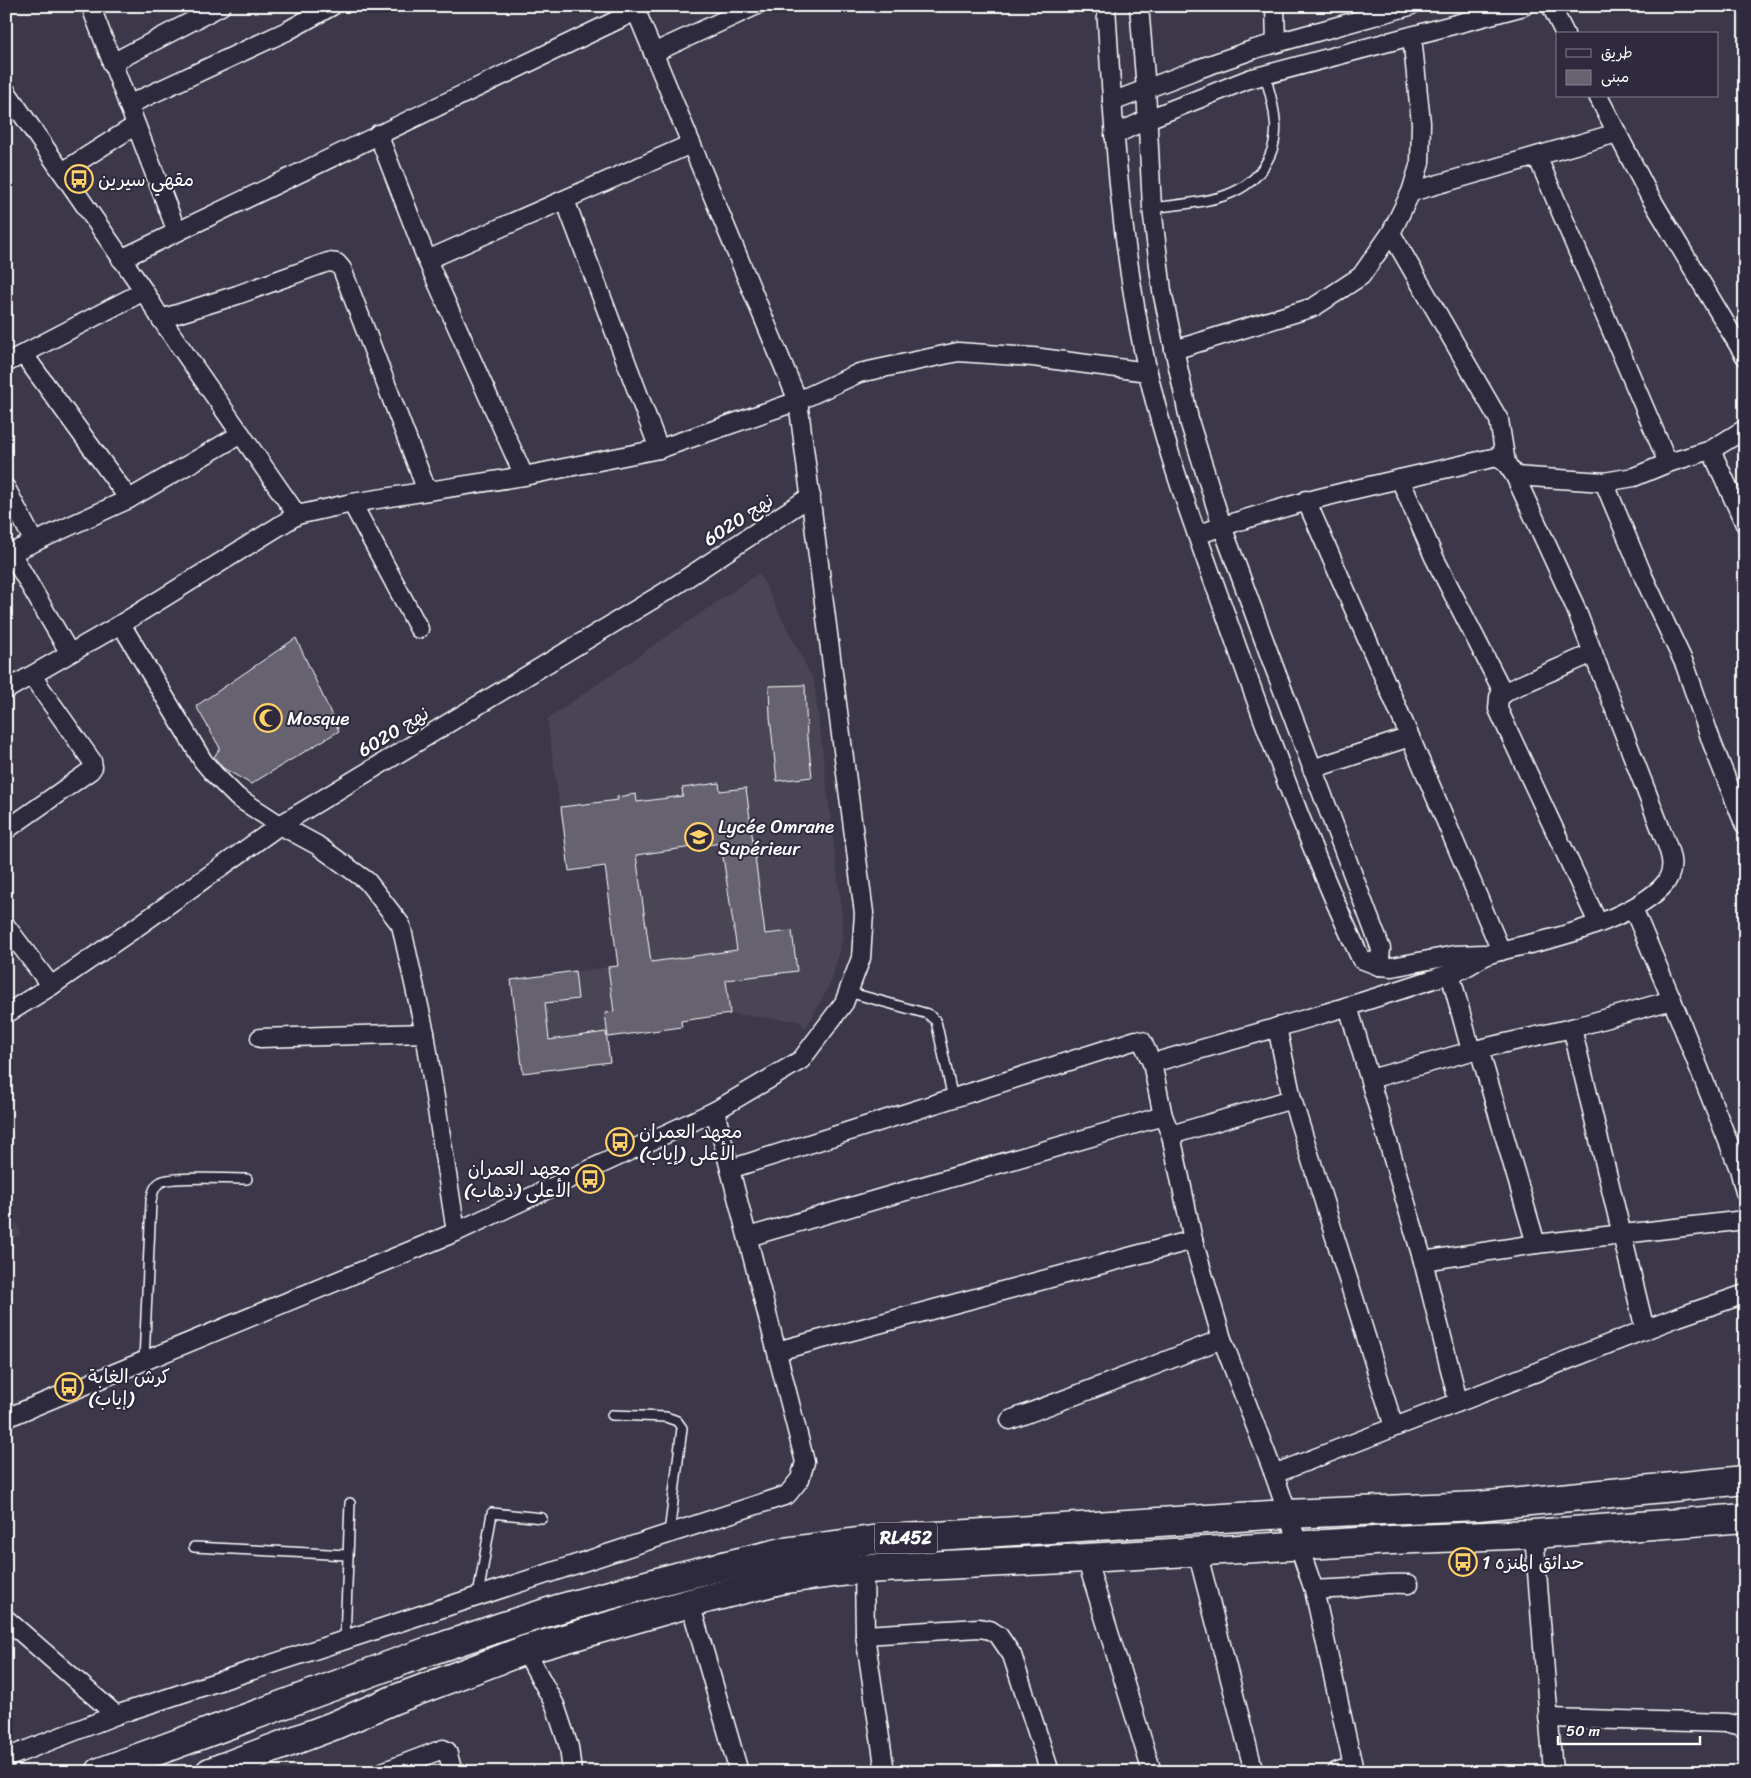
<svg xmlns="http://www.w3.org/2000/svg" width="1751" height="1778" font-family="Sriracha,'Playpen Sans Arabic',sans-serif">
<style>
.built{fill:#494455}
.building{fill:#666270;stroke:#fff;fill-rule:evenodd}
.lines{fill:none;stroke-linecap:round;stroke-linejoin:round}
.service-casing{stroke:#fff;stroke-width:12}
.minor-casing{stroke:#fff;stroke-width:21}
.trunk-casing{stroke:#fff;stroke-width:31}
.service{stroke:#2f2a3d;stroke-width:9}
.minor{stroke:#2f2a3d;stroke-width:18}
.trunk{stroke:#2f2a3d;stroke-width:28}
.labels{text-anchor:middle;stroke-width:4;stroke-linejoin:round;paint-order:stroke}
.shield{fill:#2f2a3d;stroke:#c1bfc5;stroke-width:1}
.shield-label{font-size:18px;font-weight:bold;fill:#fff}
.poi-label{font-size:19px;fill:#fff;stroke:#2f2a3d;text-anchor:start}
.street-label{font-size:19px;fill:#fff;stroke:#2f2a3d}
</style>
<rect width="100%" height="100%" fill="#3c3749"/>
<filter id="ink" filterUnits="userSpaceOnUse"><feTurbulence type="fractalNoise" baseFrequency=".02" numOctaves="2"/><feDisplacementMap in="SourceGraphic" scale="10" xChannelSelector="R" yChannelSelector="G"/><feConvolveMatrix kernelMatrix="1 2 1 2 8 2 1 2 1" color-interpolation-filters="sRGB"/></filter>
<g filter="url(#ink)">
<!-- built -->
<g class="built">
<polygon points="759,573 814,681 841,903 843,937 832,981 806,1028 798,1021 730,1014 682,1021 682,1027 607,1037 610,1062 523,1073 511,980 618,966 605,866 569,871 547,719"/>
<polygon points="6,1201 22,1234 6,1241"/>
</g>
<!-- building -->
<g class="building">
<polygon points="296,638 339,731 251,784 223,768 214,757 220,748 196,706"/>
<polygon points="805,685 807,739 808,739 812,777 777,781 770,717 769,686"/>
<path d="M719,783l1,8 26,-3 19,146 27,-3 5,40 -71,9 4,34 -49,7 1,6 -74,10 -3,-24 9,-1 -6,-45 10,-1 -13,-100 -36,5 -8,-64 57,-7 -1,-3 19,-3 1,8 46,-6 -1,-8zM721,843l16,107 -86,12 -15,-107z"/>
<polygon points="575,971 578,999 545,1003 549,1040 606,1032 610,1062 523,1073 511,980"/>
</g>
<g class="lines">
<defs>
<g id="service">
<path d="M1152,208c42,-6 93,-5 115,-47 7,-12 10,-28 8,-41 -1,-15 -6,-30 -10,-45"/>
<polyline points="848,992 928,1014 936,1021 953,1099"/>
<path d="M144,1361l7,-159c1,-7 3,-17 10,-20 10,-6 71,-3 86,-3"/>
<polyline points="612,1415 666,1417 677,1421 682,1428 669,1534"/>
<polyline points="194,1547 347,1555"/>
<polyline points="478,1596 492,1513 542,1518"/>
<polyline points="345,1640 350,1503"/>
</g>
<g id="minor">
<path d="M1106,6c7,116 14,233 38,348 18,89 51,175 82,262 41,116 83,232 135,343l18,7 13,1 63,-12 29,-1"/>
<polyline points="1139,6 1146,89 1152,208 1162,291 1190,424 1222,526 1271,659 1381,949 1379,966"/>
<polyline points="1275,6 1276,43"/>
<polyline points="1551,6 1565,34"/>
<polyline points="91,7 177,232"/>
<polyline points="653,53 755,6"/>
<polyline points="112,63 221,6"/>
<polyline points="6,91 144,291 161,319 297,515"/>
<polyline points="1598,96 1649,195 1745,356"/>
<polyline points="1112,102 1198,69 1255,49 1410,6"/>
<polyline points="128,105 287,31 332,6"/>
<polyline points="378,134 427,260 524,476"/>
<polyline points="1114,135 1148,119 1249,79 1524,6"/>
<polyline points="1537,156 1668,463"/>
<polyline points="62,172 136,125"/>
<polyline points="1411,192 1617,133"/>
<polyline points="565,200 659,449"/>
<polyline points="1391,233 1499,420 1506,463"/>
<polyline points="121,259 636,11"/>
<polyline points="427,260 691,144"/>
<polyline points="161,319 237,295 328,262 337,263 342,269 427,491"/>
<polyline points="1174,350 1314,307 1361,276 1391,233 1411,192 1420,163 1421,123 1412,36"/>
<polyline points="24,355 129,499"/>
<polyline points="6,363 144,291"/>
<polyline points="1711,450 1745,524"/>
<polyline points="1515,476 1604,482 1634,477 1668,463 1711,450 1745,429"/>
<polyline points="1400,479 1434,557 1504,694"/>
<polyline points="1604,482 1644,578 1685,665 1712,743 1745,826"/>
<polyline points="6,488 34,542"/>
<polyline points="1306,500 1410,737 1501,951"/>
<polyline points="352,503 419,629"/>
<polyline points="11,553 69,652"/>
<polyline points="6,555 129,499 241,434"/>
<polyline points="121,624 203,761 214,774 237,797 280,825 317,845 367,881 401,925 425,1033 456,1232"/>
<polyline points="1593,653 1509,690 1499,697 1498,709 1598,923"/>
<polyline points="6,690 121,624 297,515 352,503 524,476 659,449 798,401 859,373 958,352 1033,357 1148,372"/>
<polyline points="1312,769 1410,737"/>
<polyline points="6,830 90,771 93,767 92,761 32,676"/>
<polyline points="1633,908 1672,1000 1739,1169 1745,1192"/>
<polyline points="6,926 51,986"/>
<polyline points="1450,973 1471,1051"/>
<polyline points="1348,1006 1423,1261 1458,1401"/>
<polyline points="6,1014 51,986 131,931 280,825 670,589 811,496"/>
<polyline points="1277,1027 1292,1099 1394,1427"/>
<polyline points="1572,1028 1645,1330"/>
<polyline points="260,1038 425,1033"/>
<polyline points="1479,1049 1536,1244"/>
<path d="M1152,1063c103,-29 206,-58 308,-93 10,-4 19,-12 30,-16 15,-5 32,-8 48,-12 38,-9 94,-27 123,-54 18,-18 9,-36 1,-56l-88,-228 -59,-128 -9,-13 -9,-6c-101,23 -202,43 -300,78"/>
<polyline points="1370,1079 1479,1049 1572,1028 1672,1000"/>
<polyline points="1171,1135 1292,1099"/>
<polyline points="730,1169 1136,1040 1142,1041 1152,1063 1163,1116 1171,1135 1193,1240 1222,1339 1274,1474 1314,1590 1353,1766 1336,1772"/>
<polyline points="748,1237 1163,1116"/>
<polyline points="1423,1261 1536,1244 1745,1220"/>
<polyline points="777,1351 1193,1240"/>
<polyline points="6,1418 456,1232 715,1111 801,1060 844,1003 861,958 864,913 798,401 634,6"/>
<polyline points="1010,1420 1145,1369 1222,1339"/>
<polyline points="1274,1474 1678,1317 1745,1294"/>
<polyline points="1534,1534 1553,1772"/>
<polyline points="1197,1551 1254,1772"/>
<polyline points="1086,1558 1152,1772"/>
<polyline points="864,1569 865,1635 885,1772"/>
<path d="M1314,1590c12,-1 24,-1 36,-2 20,-3 39,-5 59,-4"/>
<polyline points="690,1603 739,1772"/>
<polyline points="6,1619 116,1715"/>
<polyline points="865,1635 979,1628 990,1630 999,1636 1012,1655 1050,1772"/>
<polyline points="525,1650 555,1705 569,1747 572,1772"/>
<polyline points="1548,1718 1728,1723 1738,1725 1745,1729"/>
<polyline points="6,1758 116,1715 787,1495 800,1479 805,1462 715,1111"/>
<polyline points="382,1772 443,1749 447,1751 453,1772"/>
</g>
<g id="trunk">
<polyline points="100,1772 426,1652 501,1627 558,1609 680,1576 783,1552 872,1540 1287,1514 1478,1506 1745,1480"/>
<polyline points="210,1772 333,1726 393,1700 525,1650 690,1603 784,1579 864,1569 1086,1558 1392,1540 1534,1534 1745,1518"/>
</g>
</defs>
<!-- service casing -->
<use href="#service" class="service-casing"/>
<!-- minor casing -->
<use href="#minor" class="minor-casing"/>
<!-- trunk casing -->
<use href="#trunk" class="trunk-casing"/>
<!-- service -->
<use href="#service" class="service"/>
<!-- minor -->
<use href="#minor" class="minor"/>
<!-- trunk -->
<use href="#trunk" class="trunk"/>
</g>
</g>
<!-- icons -->
<defs>
<symbol id="bus-ring" viewBox="-11 -11 22 22"><circle r="9.5" fill="#2f2a3d" stroke="#ffd166" stroke-width="1.5"/><path d="M-5-6H5V4H4V6H2V4H-2V6H-4V4H-5ZM-3.5-4V0h7V-4ZM-3.5 1.2v1.5H-2V1.2ZM2 1.2v1.5H3.5V1.2Z" fill="#ffd166"/></symbol>
<symbol id="mosque-ring" viewBox="-11 -11 22 22"><circle r="9.5" fill="#2f2a3d" stroke="#ffd166" stroke-width="1.5"/><path d="M3.5-4.9A6 6 0 1 0 3.5 4.9A5 5 0 1 1 3.5-4.9Z" fill="#ffd166"/></symbol>
<symbol id="school-ring" viewBox="-11 -11 22 22"><circle r="9.5" fill="#2f2a3d" stroke="#ffd166" stroke-width="1.5"/><path d="M0-5L7-2L0 1L-7-2ZM-4 1L0 2.5L4 1V4Q0 6-4 4Z" fill="#ffd166"/></symbol>
</defs>
<g fill-rule="evenodd">
<use href="#bus-ring" x="63" y="163" width="32" height="32"/>
<use href="#mosque-ring" x="252" y="702" width="32" height="32"/>
<use href="#school-ring" x="683" y="821" width="32" height="32"/>
<use href="#bus-ring" x="604" y="1126" width="32" height="32"/>
<use href="#bus-ring" x="574" y="1163" width="32" height="32"/>
<use href="#bus-ring" x="53" y="1371" width="32" height="32"/>
<use href="#bus-ring" x="1447" y="1546" width="32" height="32"/>
</g>
<g class="labels">
<!-- shield labels -->
<rect class="shield" x="875" y="1522.5" width="62" height="31" rx="4"/>
<g class="shield-label">
<text x="906" y="1544">RL452</text>
</g>
<!-- poi labels -->
<g class="poi-label">
<text x="98" y="186">مقهي سيرين</text>
<text x="287" y="725">Mosque</text>
<text x="718" y="833">Lycée Omrane<tspan x="718" dy="22">Supérieur</tspan></text>
<text x="639" y="1138">معهد العمران<tspan x="639" dy="22">الأعلى (إياب)</tspan></text>
<text x="571" y="1175" text-anchor="end">معهد العمران<tspan x="571" dy="22">الأعلى (ذهاب)</tspan></text>
<text x="88" y="1383">كرش الغابة<tspan x="88" dy="22">(إياب)</tspan></text>
<text x="1482" y="1569">حدائق المنزه 1</text>
</g>
<!-- street labels -->
<g class="street-label">
<text transform="translate(738 519) rotate(-33)" y="7">نهج 6020</text>
<text transform="translate(393 731) rotate(-31)" y="7">نهج 6020</text>
</g>
</g>
<!-- margin -->
<rect width="1751" height="1778" fill="none" stroke="#2f2a3d" stroke-width="25"/>
<rect x="12" y="12" width="1726" height="1753" fill="none" stroke="#fff" stroke-width="2" filter="url(#ink)"/>
<!-- legend -->
<rect x="1556" y="32" width="162" height="65" fill="#2f2a3d" stroke="#827f8b"/>
<rect x="1566" y="49" width="25" height="8" fill="#2f2a3d" stroke="#827f8b"/>
<text x="1601" y="58" font-size="15" fill="#ffffff">طريق</text>
<rect x="1566" y="70" width="25" height="15" fill="#666270" stroke="#827f8b"/>
<text x="1601" y="82" font-size="15" fill="#ffffff">مبنى</text>
<!-- scale -->
<path d="M1558 1736v8h142v-8" fill="none" stroke="#ffffff" stroke-width="2.5"/>
<text x="1566" y="1736" font-size="15" fill="#ffffff" stroke="#2f2a3d" stroke-width="4" paint-order="stroke">50 m</text>
</svg>
